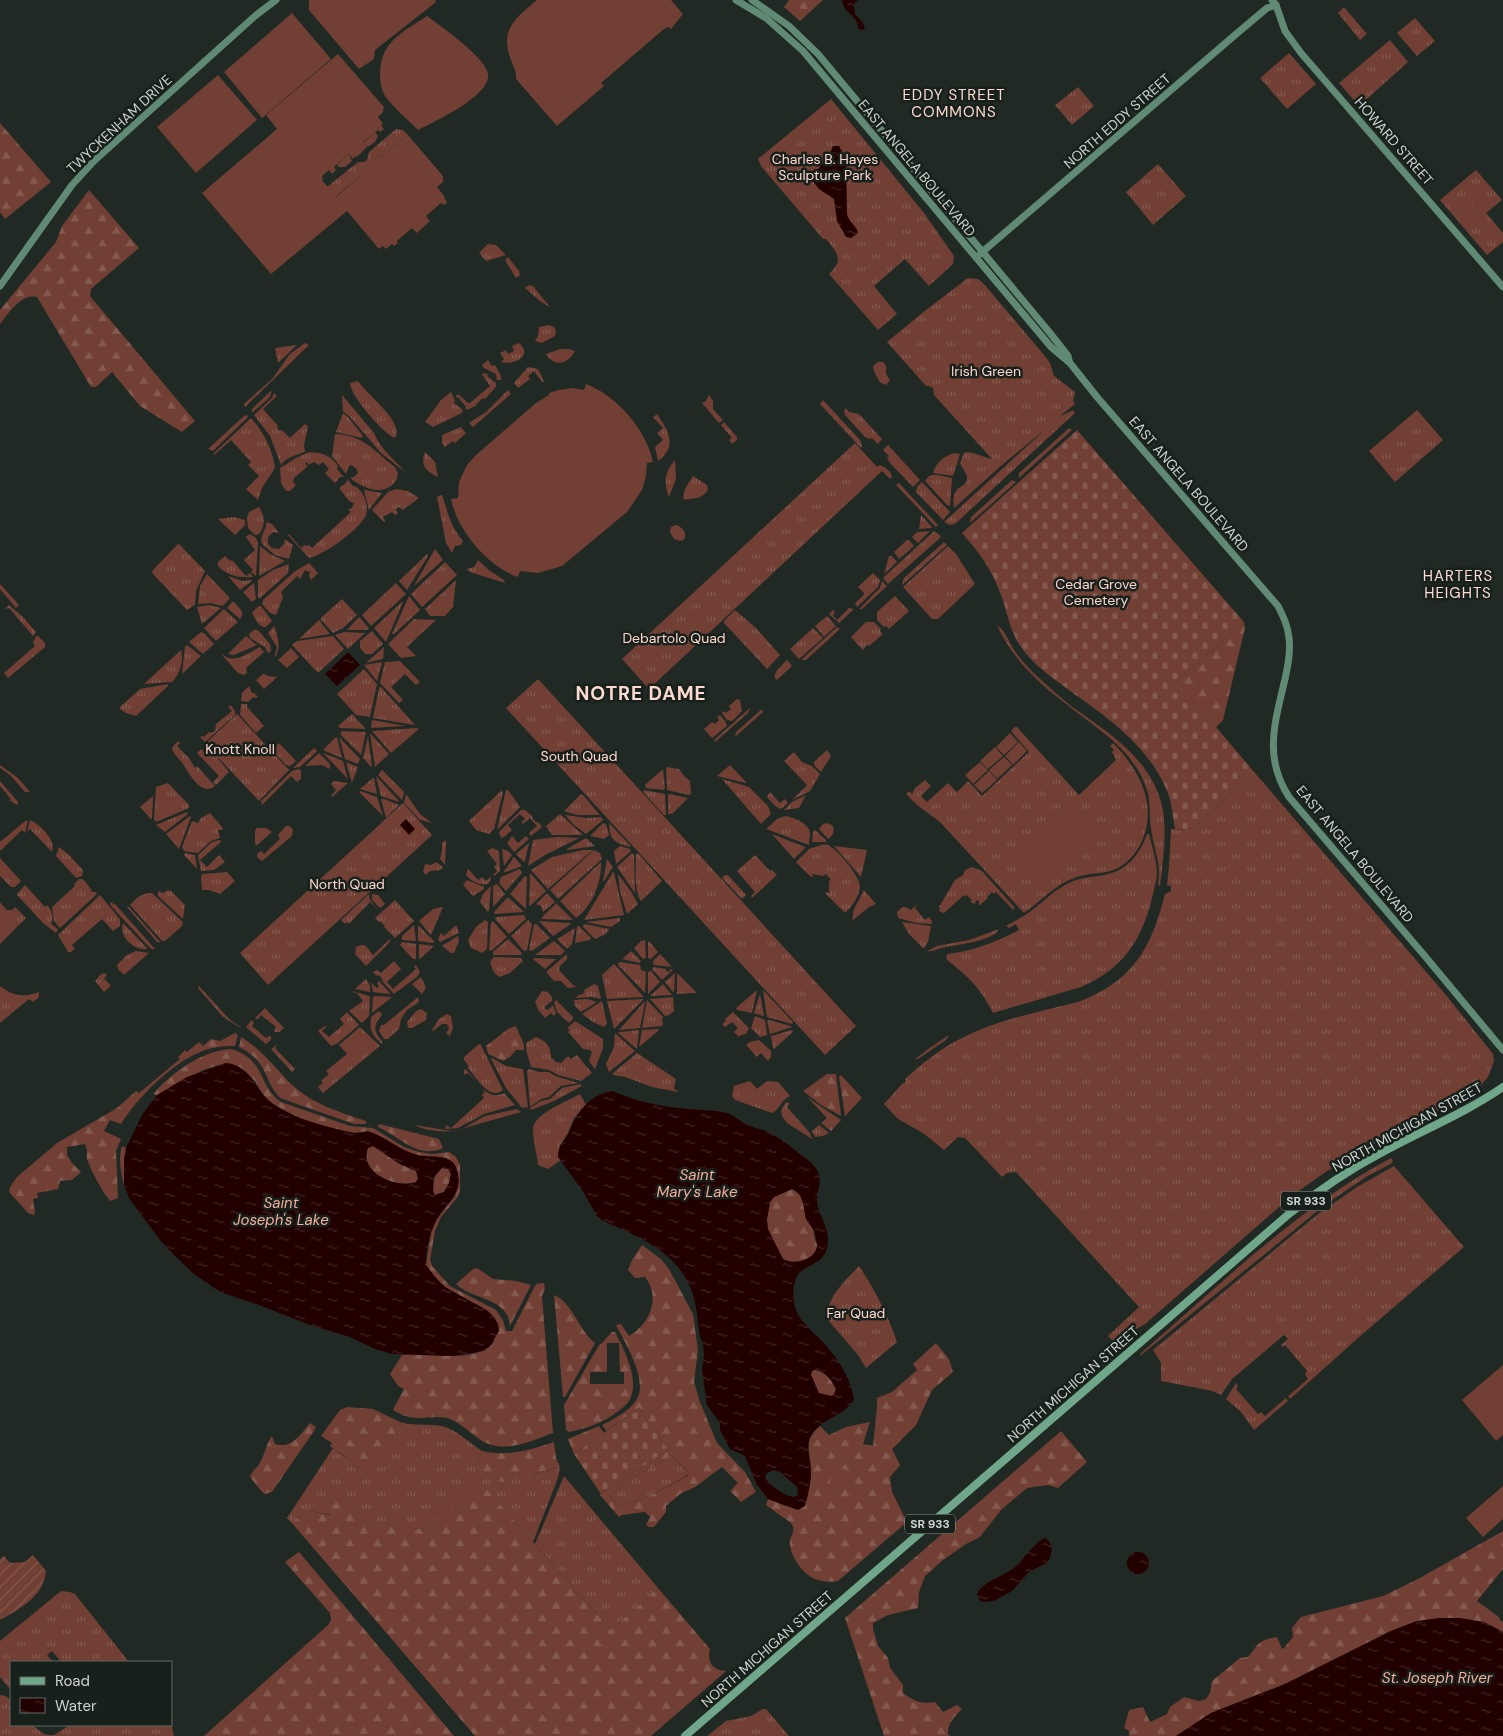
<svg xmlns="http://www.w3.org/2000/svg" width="1503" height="1736" font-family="'DM Sans',sans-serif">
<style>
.grass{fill:url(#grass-tufts)}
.forest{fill:url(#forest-firs);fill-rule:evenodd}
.cemetery{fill:url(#cemetery-stones)}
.garden{fill:url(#garden-furrows)}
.pitch{fill:#713f33}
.water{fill:url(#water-ripples);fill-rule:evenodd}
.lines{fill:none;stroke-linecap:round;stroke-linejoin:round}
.secondary{stroke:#618a74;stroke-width:7}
.primary{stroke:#70a689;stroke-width:8}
.labels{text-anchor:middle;stroke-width:5;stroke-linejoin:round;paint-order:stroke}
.shield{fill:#17201b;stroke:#969d9a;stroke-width:1}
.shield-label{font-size:12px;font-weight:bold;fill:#cdd3d0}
.street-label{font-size:14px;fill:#cdd3d0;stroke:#17201b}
.park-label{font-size:14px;fill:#fcd5cb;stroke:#17201b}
.neighbourhood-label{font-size:15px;letter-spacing:1px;fill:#fcdad1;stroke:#17201b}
.water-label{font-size:15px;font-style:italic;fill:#f7ad9b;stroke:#17201b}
.district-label{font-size:19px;font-weight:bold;letter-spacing:1px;fill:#fcdad1;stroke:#17201b}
</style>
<defs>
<pattern id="grass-tufts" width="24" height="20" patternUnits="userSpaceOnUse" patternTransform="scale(1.25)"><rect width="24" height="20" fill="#713f33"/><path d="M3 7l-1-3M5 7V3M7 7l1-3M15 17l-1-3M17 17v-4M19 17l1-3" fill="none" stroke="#845a50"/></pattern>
<pattern id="forest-firs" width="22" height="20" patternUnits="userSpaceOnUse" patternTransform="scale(1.25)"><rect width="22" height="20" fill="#713f33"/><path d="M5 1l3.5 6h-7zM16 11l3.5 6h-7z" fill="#845a50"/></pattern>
<pattern id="cemetery-stones" width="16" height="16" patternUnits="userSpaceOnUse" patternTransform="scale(1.25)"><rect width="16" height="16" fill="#713f33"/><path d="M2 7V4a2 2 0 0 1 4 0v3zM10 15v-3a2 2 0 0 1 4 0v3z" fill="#845a50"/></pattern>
<pattern id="garden-furrows" width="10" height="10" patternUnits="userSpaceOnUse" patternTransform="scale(1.25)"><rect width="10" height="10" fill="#713f33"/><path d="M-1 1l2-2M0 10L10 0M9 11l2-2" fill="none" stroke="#845a50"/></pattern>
<pattern id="water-ripples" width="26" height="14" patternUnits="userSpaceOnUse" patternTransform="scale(1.25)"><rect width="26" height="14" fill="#230000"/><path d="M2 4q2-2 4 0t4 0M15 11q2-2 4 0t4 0" fill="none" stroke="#422424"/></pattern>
</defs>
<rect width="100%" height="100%" fill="#202924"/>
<!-- grass -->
<g class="grass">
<polygon points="1344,7 1367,34 1360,40 1338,13"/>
<polygon points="1415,18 1435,41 1417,56 1397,33"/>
<polygon points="1390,40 1408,62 1359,106 1339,83"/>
<polygon points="1289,53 1316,84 1287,109 1260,78"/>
<polygon points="1078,87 1094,106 1072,125 1055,105"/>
<path d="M831,99l93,114 30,43 -1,8 -24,22 -24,-27 -31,27 23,28 -19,16 -49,-56c15,-14 9,-21 -3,-35h-3l-62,-73 -3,-7z"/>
<polygon points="396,129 403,130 408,135 382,157 380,154 358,173 360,176 335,197 327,187 358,162 364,162 367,160 369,152"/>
<polygon points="375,132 378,136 375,142 368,147 363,143"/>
<polygon points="349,154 352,161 345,167 339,167 337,165"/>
<polygon points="1158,164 1186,196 1153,225 1126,192"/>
<polygon points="1476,170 1502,200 1486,213 1503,233 1503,242 1487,255 1440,200"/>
<polygon points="488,244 496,245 506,255 486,261 479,253"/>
<polygon points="508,257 519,271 520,275 516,278 505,260"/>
<path d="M968,278l10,1 6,5 60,71 6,8 4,13 21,16 -2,9 2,3 -16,13 14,-7 2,3 -120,111 -5,1 -6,-3 103,-94 -45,37 -48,43c-4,-25 14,-19 13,-30 0,-5 -5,-10 -7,-15l4,-10c7,-3 20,5 28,6l-58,-64 -1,-7 -4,-2h-3l-39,-44 39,-32z"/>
<polygon points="529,285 533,286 550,307 541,302 525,288"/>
<polygon points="549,325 554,327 556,330 555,336 542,343 535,341 538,336 539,327"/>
<polygon points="305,343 309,345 245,407 244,404 272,379 290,354"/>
<path d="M519,343c15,12 -5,23 -18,19l3,-3 -4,-6 6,-3 2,4 6,-3 -2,-5z"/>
<polygon points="297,345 278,363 275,348"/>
<path d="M560,349h9l6,2c-7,13 -20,17 -29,3z"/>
<polygon points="488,360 492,366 495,365 501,376 501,380 497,380 496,374 484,368 482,365"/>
<path d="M878,362h5l3,4v8l4,6 -4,5 -5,-2c-3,-4 -8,-12 -8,-17z"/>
<polygon points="528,367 538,369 544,381 542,382 534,371 528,376 530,379 518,388 514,383"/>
<polygon points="483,373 488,374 487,376 496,383 496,387 485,399 483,398 476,404 477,405 467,410 465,408 466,407 458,397 456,398 456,396 458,394 468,403 470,403 490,386 482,374"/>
<path d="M358,381c8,13 47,41 37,57 -11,-3 -45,-43 -45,-55z"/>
<polygon points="272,390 270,397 252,413 252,409"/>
<polygon points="508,390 511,394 473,427 469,423 486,412"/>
<polygon points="451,392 455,401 454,403 463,410 462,413 433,427 425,422 441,400"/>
<path d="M274,393l3,3 -14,13 15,17 -1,2 3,3 2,-1 8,8 15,-14 3,2 -4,19 1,7c-8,3 -19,5 -24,13l-11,-29 -16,-21 18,-17z"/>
<path d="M342,395l32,38c7,17 20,26 31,39l-24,-19 -31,-36 -7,-6z"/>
<polygon points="709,395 713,401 713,409 723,420 719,423 702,403 706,401"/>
<polygon points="823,400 860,440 862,446 861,448 820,404"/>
<polygon points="846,408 849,412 859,414 882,439 878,444 872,438 870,439 865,437 845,415 844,411"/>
<polygon points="1417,410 1443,440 1395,482 1369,451"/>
<polygon points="343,413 348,417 363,436 362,438 336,432"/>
<path d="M657,414c10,15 22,32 1,47l-3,-14 8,-7 -6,-7 6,-5 -10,-11z"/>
<polygon points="247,415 248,417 213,451 208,449 244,416"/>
<path d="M251,418c13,15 21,30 24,50l-13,20 -4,12 -12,-11 13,-13 -11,-11 3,-3 -20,-22 -17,15 -1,-1z"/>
<polygon points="724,422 737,437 737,440 732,444 729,440 732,438 721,425"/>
<polygon points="461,427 466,433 455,443 453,441 445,447 442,443 442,435"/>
<polygon points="1069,428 1072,430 1019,478 1019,473"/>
<path d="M335,434c24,1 34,11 51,26 4,3 10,7 11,11 2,4 0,8 -2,11 -12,15 -33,6 -45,-4l4,-1 4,-4 -2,-5 -5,-3 -2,1 -3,8 -14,-18z"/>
<path d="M855,443l22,24 3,-2c5,2 12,7 12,12l-2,2 -8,-8 -233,218 -27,-30z"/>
<polygon points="888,445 920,480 913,487 890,463 887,458 889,456 883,450"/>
<path d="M425,452l10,10 3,15c-12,-6 -18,-11 -13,-25z"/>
<path d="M307,453c15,-2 25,4 31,13l-1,3 7,8h-4l-5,6 -10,-10 4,-4 -6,-7 -4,3 -5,-3 -5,3 -2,-3 -2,2 3,2 -14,12 -1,4 3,3 -6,6h-4l-5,-8 -1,-15 16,-10z"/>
<path d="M955,453l5,1 -7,22 -20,-3c3,-11 11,-17 22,-20z"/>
<path d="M675,460l1,19 -7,18c-6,-14 -4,-26 6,-37z"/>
<polygon points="932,475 937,475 952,478 950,506 947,505 925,481 929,476"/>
<path d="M693,476l14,9 1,5c-5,8 -16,10 -25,9l2,-10z"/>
<path d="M347,479l7,8 1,-1c9,5 15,21 10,31 -8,14 -41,38 -56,41l-21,-23 1,-1 12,14 4,-3 2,1 2,-1 3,3 39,-36 -3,-3 4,-1 2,-5 -5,-2 -10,-13 7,-5z"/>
<polygon points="1012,480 1016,482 970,523 971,517"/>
<polygon points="922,482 950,512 943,520 916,492 917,487"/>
<polygon points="899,483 938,525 936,527 896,485"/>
<polygon points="396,489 408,491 419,498 403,510 399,507 396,509 398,514 395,515 392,512 383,517 385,521 384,522 372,510 388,492"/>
<polygon points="365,490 382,493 369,510 364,491"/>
<path d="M442,495c7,20 7,29 21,46l-2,4 -6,1 -3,7 -6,-10 -9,-46z"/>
<path d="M259,507c6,9 7,18 0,27l-4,1 -7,-7 -1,-10 2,-6z"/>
<polygon points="921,515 932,527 931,528 919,529"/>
<polygon points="234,517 245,520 245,525 235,535 218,519"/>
<path d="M266,522l6,2 7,9 -6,-1 -5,5v7l4,4 7,1 5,-5 1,-5 8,6 -4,14 -14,-4 -13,-11c-3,-9 6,-16 4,-22z"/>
<path d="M676,525c6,2 10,6 9,13l-3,3 -8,-2 -4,-7 1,-5z"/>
<polygon points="930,531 918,543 912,537 917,532"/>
<polygon points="934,531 941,536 940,538 888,584 883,578"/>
<polygon points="250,534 256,538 258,543 256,576 251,572 253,570 244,560 255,550 246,537"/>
<polygon points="907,540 909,540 914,546 899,559 894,552"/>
<polygon points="944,542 947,545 902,585 904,578"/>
<polygon points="179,544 205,571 196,591 195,605 187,610 153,574 152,571 177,545"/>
<polygon points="260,546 270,554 285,561 259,576"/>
<polygon points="948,546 956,554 975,584 938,619 932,619 903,587"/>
<polygon points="435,549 443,560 414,586"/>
<polygon points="427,554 428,556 407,590 399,581"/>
<path d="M225,556l5,5 2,-1 14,16 4,-3 3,4c-13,1 -26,-1 -35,-11v-4z"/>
<polygon points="889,556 892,556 897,562 884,574"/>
<polygon points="478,560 490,571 504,580 505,583 470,572 467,569 474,567"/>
<polygon points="445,562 457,575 422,607 411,594"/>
<polygon points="309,563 318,573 311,580 309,576 310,572 305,570 300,579 297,576 281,592 283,597 276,615 270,613 262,604 263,600 294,572"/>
<polygon points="289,564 288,573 260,598 258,598 258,580 273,570"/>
<polygon points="873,573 880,580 878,587 857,607 855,603 865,594 858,587"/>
<polygon points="207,574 230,598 223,606 210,603 198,604 200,586"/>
<polygon points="228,576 242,581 253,580 240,590"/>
<polygon points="456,580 453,607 445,616 430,616 425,609"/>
<polygon points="882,581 887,586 862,609 859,609 880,588"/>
<polygon points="254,583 256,599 252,602 243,592"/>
<polygon points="396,583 406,594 371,626 362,615"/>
<polygon points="0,584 19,605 16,608 0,589"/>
<polygon points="409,596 420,610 394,634 392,634"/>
<polygon points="895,596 909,611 889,629 886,626 884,627 877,620 877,612"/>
<polygon points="342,599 357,615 343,628 333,633 321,620 321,618"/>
<polygon points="403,601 403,602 386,642 374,628"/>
<path d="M232,602h2c5,6 12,10 6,17l-13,-11z"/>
<polygon points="9,605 23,617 36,632 33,636 9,608 5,609"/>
<polygon points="209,605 221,608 202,624 197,607"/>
<path d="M259,606h2l11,15 -6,6c-6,1 -12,-9 -14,-15z"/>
<polygon points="849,608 854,609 839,623 829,614 833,610 835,612 833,616 837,620"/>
<polygon points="224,609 238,622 216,641 204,628"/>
<polygon points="735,610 756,628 780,655 767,669 724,623 724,621"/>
<polygon points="827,616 836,626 824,637 815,626"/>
<polygon points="359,617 369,628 367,630 347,630"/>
<polygon points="414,619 436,620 407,647 416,656 401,658 388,644"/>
<polygon points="319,620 330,634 299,639 318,621"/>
<polygon points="866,622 874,622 881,629 880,631 883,634 869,646 867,645 863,650 851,637"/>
<path d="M997,625c9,6 11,16 17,25 7,10 16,20 25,28 11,10 21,19 32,28 36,26 77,50 90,96 7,24 2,59 -1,84l-2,-2c4,-20 -5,-37 -7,-56 -2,-13 0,-26 -4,-38 -13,-40 -47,-59 -77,-83 -30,-22 -58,-48 -73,-82z"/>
<path d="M274,626c4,10 8,23 0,32l3,-11 -9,-14z"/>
<polygon points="837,627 840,629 806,660 801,660"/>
<polygon points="813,628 823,638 799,659 790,649"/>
<polygon points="254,630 258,630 270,644 271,651 268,653 265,647 250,638 249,634"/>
<polygon points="372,631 383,644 372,654 365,654 360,648 360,641"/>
<polygon points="201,632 204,633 214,644 203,654 189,642"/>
<polygon points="344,632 364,633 365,633 348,649 335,635"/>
<polygon points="37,635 45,643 45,647 8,678 4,673 35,646 33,642"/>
<polygon points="246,636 257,645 234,655 228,654"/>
<polygon points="333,636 344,649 318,673 292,645 297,641"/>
<polygon points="187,645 201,656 182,674 185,647"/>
<path d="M260,647l4,5 -18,16 1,5 -3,2 -6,-2 -16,-18v-1c11,11 26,-1 38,-7z"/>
<polygon points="384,647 383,659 366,663"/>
<polygon points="291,648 299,657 287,668 278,660"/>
<path d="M181,650c3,9 -1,25 -9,32l-28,2z"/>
<polygon points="787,660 792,666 777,680 774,677 777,670"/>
<polygon points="400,661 420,682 416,685 405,674 391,687 403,700 399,703 380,683 385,662"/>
<polygon points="382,662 382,663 377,681 364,665"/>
<polygon points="364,669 377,684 370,717 356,715 337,694"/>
<polygon points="263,674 267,675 267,676 277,677 264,689 256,680"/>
<polygon points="538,679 856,1026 825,1055 506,708"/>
<polygon points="168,684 168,686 136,716 126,713 120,709 120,707 140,689"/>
<polygon points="249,686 252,693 254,693 258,697 256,698 254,697 248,702 241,701 242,693"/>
<polygon points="381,687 414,724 414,725 373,718 379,688"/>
<polygon points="737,699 740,700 742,711 732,721 727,720 722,713 724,711 726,713 731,709 729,706"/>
<polygon points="241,704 247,704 247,707 264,726 256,733 240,715"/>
<polygon points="231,705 235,711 235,715 205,742 200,737 202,736 204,737 209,732 211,733 215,731 216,724 232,711 228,707"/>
<polygon points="750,708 748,713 715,742 714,740"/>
<polygon points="762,709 763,712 735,737 736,732"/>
<polygon points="237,714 289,770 259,801 213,752 229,772 216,785 213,782 219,776 197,753 201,749 207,755 211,751 205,744"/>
<polygon points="352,714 365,728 365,729 340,728 338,726"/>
<polygon points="720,715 725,721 727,726 712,738 704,729 712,722 715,724 719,720 717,717"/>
<polygon points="372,720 406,726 371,728"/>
<path d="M1016,726l63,69 37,-35 -4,-8 2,-2 -4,-4 3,-3c26,26 46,63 28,100 -5,10 -12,19 -23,25 -13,7 -30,4 -44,10 -19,7 -33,23 -50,35l-84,-91 -23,-17 -11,-11 3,-3 3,3 3,-6 10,-8 6,6 -10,10 6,6 21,-19 9,9 11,-11 14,15 47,-44 -18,-21z"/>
<polygon points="416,728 419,729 391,753 372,731"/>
<polygon points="342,731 366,732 361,755 340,734"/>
<polygon points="370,733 389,754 375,767"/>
<polygon points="368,736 372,766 371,767 363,758"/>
<polygon points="336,737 337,737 342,758 323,750"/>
<polygon points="339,737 360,759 358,764 345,759"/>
<path d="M178,741l2,2 -3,3 12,12 6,10 2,-2 18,20c-14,11 -26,-13 -32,-22 -4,-6 -10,-10 -11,-16z"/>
<polygon points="279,743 296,761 290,766 286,765 272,750"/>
<polygon points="314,748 317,751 300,767 293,768"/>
<polygon points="827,750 831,756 821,772 814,765 814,762"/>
<polygon points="794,752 802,762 812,766 820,774 810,791 792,800 807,785 784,761"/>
<polygon points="319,753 330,764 330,769 322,765 305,766"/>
<polygon points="323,753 343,761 348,779"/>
<polygon points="346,762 358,767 352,783"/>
<polygon points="0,765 18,778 30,792 25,792 10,775 0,768"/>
<polygon points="730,765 746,782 746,783 717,776"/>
<polygon points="667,767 679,769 684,776 690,781 691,794 689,795 667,790 666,769"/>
<polygon points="299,769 301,771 301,779 297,782 291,776 262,805 261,801 292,771"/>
<polygon points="663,769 665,788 663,790 646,788 645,785"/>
<polygon points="382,770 404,792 402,800 378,775"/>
<path d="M1255,773l191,222 47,59 1,7 -6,16 -14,16 -84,42 -63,36 -34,24 -148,129 -31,18 -6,-6 31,-29 -123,-135 -9,1 -5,4 -37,-39 -7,-1 -14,13 -21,-17 -25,-14 -14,-15 18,-20 4,-2 -1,-3c18,-16 37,-32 59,-42 35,-18 76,-25 114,-35 55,-21 73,-53 87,-108l6,-3v-5l-4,-1 2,-19 2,-37 17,1 7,-4z"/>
<polygon points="376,776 399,801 399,802 381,796"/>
<polygon points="373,778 374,778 377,794 360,789"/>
<polygon points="722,779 749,787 768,806 771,814 761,824"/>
<polygon points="0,781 18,802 18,805 13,803 13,802 9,800 11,799 0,786"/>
<polygon points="334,781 348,783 332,797 331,796 336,790 331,784"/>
<polygon points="168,783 189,805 189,808 156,822 154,820 156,787"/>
<polygon points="506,790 508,790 520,807 497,830"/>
<polygon points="644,790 665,794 666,815 664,815 643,792"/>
<polygon points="360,791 377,797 383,816 359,792"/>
<polygon points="501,791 503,792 494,829 489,834 476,830 469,821"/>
<polygon points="770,792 780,803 785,799 788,803 781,809 775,806 767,797"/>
<polygon points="406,794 420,814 432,823 420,820 404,803"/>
<polygon points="581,794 583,795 600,815 577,815 564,811"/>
<polygon points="669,794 688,798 672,814 668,814 668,795"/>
<polygon points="806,795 799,808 784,810 792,802"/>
<polygon points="153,796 152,819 151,819 140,807"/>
<polygon points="381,799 384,799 399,805 386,818"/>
<polygon points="403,803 432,835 268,985 240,953"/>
<polygon points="521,810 525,810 533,817 532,818 537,823 538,822 542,827 531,836 529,833 537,826 530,818 523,824 521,822 525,819 520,814 508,825 512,830 504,837 501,838 499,832"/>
<polygon points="187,812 188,814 165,832 156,825"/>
<polygon points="210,813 223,828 222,830 218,830 220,838 211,841 198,853 184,851 182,847 192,821 198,823 201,818"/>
<polygon points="560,814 583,835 552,835 546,826"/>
<polygon points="565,815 586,818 601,817 603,820 586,834 574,825"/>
<polygon points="190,816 191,817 179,849 166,834"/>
<path d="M785,816c8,1 23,7 25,16 0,4 -1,9 -1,13l-43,-16 11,-10z"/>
<polygon points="28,820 25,833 22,830 0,851 0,842 24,822"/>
<path d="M30,820c10,4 27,21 22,32l-22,-23 -3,3z"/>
<polygon points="603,823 606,824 609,835 604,839 590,836"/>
<path d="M609,823l21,22v2c-17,-5 -20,-7 -21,-24z"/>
<path d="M827,823l5,2c4,6 1,10 -4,14l-9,-10 4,-5z"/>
<polygon points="286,826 289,826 293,829 292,836 262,861 257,857 257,854 261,851 264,854 280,839 278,835"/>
<polygon points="257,828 266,828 272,832 257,845 255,844 255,831"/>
<polygon points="815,830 826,840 826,842 812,842 813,832"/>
<polygon points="772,834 805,847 805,848 794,859"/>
<path d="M1147,834h2c3,12 7,25 8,37 0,9 -3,18 -5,27 -10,42 -29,71 -71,89l-88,26c-11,-23 -26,-38 -46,-53l-1,-4 2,-2c26,-3 48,-12 71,-24l-3,-6 -7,4 -3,-2c10,-6 21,-11 30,-19 10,-8 19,-17 31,-23 13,-8 27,-6 41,-10 20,-4 33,-22 39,-40z"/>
<polygon points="512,836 518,843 526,836 529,839 514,852 507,843"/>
<polygon points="557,837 579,838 545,855 528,866 533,840"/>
<polygon points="586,838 595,846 567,850 567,849"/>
<polygon points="220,840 221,842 200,860 207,867 219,855 225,862 214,870 201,871 198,855 212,842"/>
<polygon points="446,840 446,843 445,865 440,859 442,851 442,843"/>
<polygon points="529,843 525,861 524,862 516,854"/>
<path d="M821,845c3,-1 5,-1 7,0 10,5 31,30 32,41 0,9 -8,21 -15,27l-20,-20 1,-1 3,1v-12l2,-1 -5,-6 -3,2 -11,-2 1,3h-2l-15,-15 13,-13z"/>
<polygon points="620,846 630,849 631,851 616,864 614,851"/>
<polygon points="834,846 867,850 861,877"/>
<polygon points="59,847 69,855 83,870 82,876 76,878 56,856"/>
<polygon points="492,848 499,851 500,871 494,876 493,875 497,871 494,867 497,864 487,851"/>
<polygon points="502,849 508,851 512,855 504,866"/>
<polygon points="583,850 593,850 548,889 531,870 552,857"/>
<polygon points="594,850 600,853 602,859 558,899 550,890"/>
<polygon points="185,853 195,855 197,869 184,855"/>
<polygon points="632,853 634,855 635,893 617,867"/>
<path d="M638,853l24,28 -21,20c-7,-9 -5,-35 -5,-47z"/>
<polygon points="755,855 770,871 772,870 777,875 752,898 751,896 755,892 737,871"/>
<polygon points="514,857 522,866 503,873"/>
<polygon points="0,858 21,881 15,887 11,887 0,876"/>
<polygon points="607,859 613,867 604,881 603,881"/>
<polygon points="436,862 443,867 440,870 430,871 426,875 423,872 425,864 431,865"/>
<path d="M601,862c1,19 -9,45 -25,56l-16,-17z"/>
<polygon points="972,867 982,871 1015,908 1013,910 996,892 994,894 992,892 987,897 988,898 980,905 979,905 979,901 976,900 975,904 970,902 972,900 967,895 965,897 964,895 944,913 939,911 940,908 939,907 955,880 963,875 965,870"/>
<path d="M468,869l10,11 4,-3 4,4 4,-4 1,2 -3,5c-8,2 -17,-3 -22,-9z"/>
<polygon points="520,869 522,873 506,891 499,883 501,877"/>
<polygon points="227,872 235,881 220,894 209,890 202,890 201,878 202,874"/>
<polygon points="613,872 614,873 624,915 584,920"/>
<polygon points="530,873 546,891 530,906 529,905"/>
<polygon points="618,874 632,893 638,904 627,914 620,891"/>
<polygon points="725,875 728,875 746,895 742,899 722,878"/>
<polygon points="525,876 527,877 526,909 510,894"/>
<polygon points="79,879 83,879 91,889 92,892 96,892 97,894 60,928 54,921 52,907 75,886 74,884"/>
<polygon points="467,880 484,887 484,889 473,896 463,885"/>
<polygon points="497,884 505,894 493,907 493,886"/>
<path d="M25,885l20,22 2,-2c5,5 7,12 4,19l7,5 -2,4 -13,-10 -26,-28 1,-2z"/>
<polygon points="491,886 489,910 488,912 480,902 483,894"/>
<polygon points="168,890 171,891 185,905 183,919 158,896 158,891 163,893"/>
<polygon points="864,890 876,904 869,907 852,921 854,909"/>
<polygon points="147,893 152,893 183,922 182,926 165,941 162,941 130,905 138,897"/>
<polygon points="547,893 555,902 543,912 541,906 536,904"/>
<polygon points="369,894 370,900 378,910 370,902 349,924 347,922 345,924 341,920"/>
<polygon points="372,894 378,895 385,904 380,908 372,900"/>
<polygon points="100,895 120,919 120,926 113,931 102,919 72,945 75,949 71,952 68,952 58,935"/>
<polygon points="507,898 509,898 524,912 495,914 494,912"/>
<polygon points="395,900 414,921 395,938 384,927 385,926 380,921 379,922 375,918"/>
<polygon points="110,902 116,905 155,949 151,949 111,906"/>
<polygon points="557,903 557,904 573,920 541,919 544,915"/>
<polygon points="917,904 915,908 925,920 929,917 932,921 932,924 916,923 898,918 897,912 901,908 905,907 911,910"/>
<polygon points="15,907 26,918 19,925 6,910 12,910"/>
<polygon points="127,907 129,907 161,943 157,942"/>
<polygon points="442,907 443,907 431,935 419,921 433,909"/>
<polygon points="524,915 526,919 509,934 495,919 496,917"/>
<polygon points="620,918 620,921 611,927 586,922"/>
<polygon points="485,920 488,922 487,949 482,953 471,948 468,940 476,927"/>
<polygon points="528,920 532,924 527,950 524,951 511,936"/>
<polygon points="493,921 507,937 491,951 489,950 491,923"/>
<polygon points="539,921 569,923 571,924 553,936"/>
<polygon points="902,922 931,926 928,942 924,948 923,948 909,934"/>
<path d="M123,923l24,25v1c-14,2 -28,-13 -24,-26z"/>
<polygon points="534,924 536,924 550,938 532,951 529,950"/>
<polygon points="584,924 609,929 609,930 604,935 595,939 583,927"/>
<polygon points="414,925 416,941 402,940 402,936"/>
<polygon points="418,925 434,941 434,943 418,941"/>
<polygon points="455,926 457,926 459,933 440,942 438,939 441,933 444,936"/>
<polygon points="579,926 591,938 590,940 575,943 577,927"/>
<polygon points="575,928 572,944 567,949 557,939"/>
<path d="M999,929c-6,13 -43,15 -57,19 -5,1 -9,4 -15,3l10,-5 32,-6z"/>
<polygon points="458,936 459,941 454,953 451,953 442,946"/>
<polygon points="391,938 389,943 366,966 355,954 356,947 362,945 366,946 373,955"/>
<polygon points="508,939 522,953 521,955 493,955 493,952"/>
<polygon points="645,940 646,958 643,959 634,948 641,941"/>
<polygon points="554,941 565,951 561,955 535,955"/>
<polygon points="649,941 658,952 651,959 648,958 648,942"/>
<polygon points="402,942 416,944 416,959 413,959 400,945"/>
<polygon points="419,944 434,946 420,959 419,958"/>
<polygon points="136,951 149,953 124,975 118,969 117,965 127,955"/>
<polygon points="631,951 641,961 640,963 622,959"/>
<polygon points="567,954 567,959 560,966 559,970 573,985 577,987 568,988 561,981 554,981 547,973 547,971"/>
<polygon points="660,954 672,967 654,965 653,961"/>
<path d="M494,957l27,1 2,3 -13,12 -10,4c-8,-4 -7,-8 -10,-15z"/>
<polygon points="534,958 556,959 545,969 533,959"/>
<polygon points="394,961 401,969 387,982 393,989 416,969 414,967 416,965 420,972 418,976 394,994 382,981 383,980 379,975 377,976 373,972 377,970 381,973"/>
<polygon points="619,962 640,965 641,970 646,972 645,993 618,965"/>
<polygon points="614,964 643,996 643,997 607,999 602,975"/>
<polygon points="653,967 666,969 666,971 670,972 670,969 673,970 662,980 652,969"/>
<polygon points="651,971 660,982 648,994 648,972"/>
<polygon points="105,973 107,975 104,978 111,986 104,992 95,981 101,974"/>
<polygon points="675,973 674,991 673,992 665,982"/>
<polygon points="677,973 697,993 696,993 677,994"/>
<polygon points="421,977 426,988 422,994 412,984"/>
<polygon points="366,979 370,986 370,992 355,989"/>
<polygon points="379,981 390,993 390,994 373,992 371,983 377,988 379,986 377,983"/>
<polygon points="594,984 598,986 601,999 592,997 575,998 580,994 581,995 585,992 584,990"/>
<polygon points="663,984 672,995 651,996 651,995"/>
<polygon points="198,985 230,1020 241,1027 241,1028 223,1017 198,988"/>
<path d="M0,986c13,10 23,12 39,6v5l-6,5 -4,-3 -29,24z"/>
<polygon points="757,990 752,1013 737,1010 736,1008"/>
<polygon points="763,990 793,1022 792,1024 767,1017"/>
<polygon points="352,991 369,996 370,997 369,1016 362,1023 349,1011 363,1001 356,992 354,993"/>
<polygon points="542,991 548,992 552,997 552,1001 545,1006 545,1009 548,1010 553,1005 556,1013 554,1016 551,1013 545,1018 539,1011 535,1002"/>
<polygon points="760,994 764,1016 763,1016 754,1013"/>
<polygon points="375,996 392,997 372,1013 373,997"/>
<polygon points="418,997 419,1002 407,1010 401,1019 399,1029 388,1039 384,1039 379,1031 381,1025 384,1025"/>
<polygon points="673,997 674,1011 669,1015 665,1016 650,999"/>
<polygon points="587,999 597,1002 581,1012 575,1006 574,1000"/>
<polygon points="643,999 643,1000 614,1029 607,1001"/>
<polygon points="556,1000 573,1017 573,1019 569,1023 557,1012 554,1002"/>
<polygon points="647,1000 663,1017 662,1021 663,1024 662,1026 642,1028"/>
<polygon points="602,1001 607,1024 604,1027 593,1022 582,1014"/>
<polygon points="645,1002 640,1028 619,1030 644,1002"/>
<polygon points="265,1008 284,1028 279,1032 275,1032 274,1031 276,1027 261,1015 258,1019 255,1018"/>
<polygon points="421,1009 427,1013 426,1020 412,1028 408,1028 407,1022 416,1011"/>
<path d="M379,1011l3,4c-9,10 -9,16 0,26v3c-11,-10 -12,-12 -11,-27z"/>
<polygon points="347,1012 359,1025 338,1043 331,1046 318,1031 325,1026 326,1027 322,1031 329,1037 344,1024 340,1019"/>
<polygon points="733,1012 749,1028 746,1034 741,1035 739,1037 734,1032 738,1028 732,1022 725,1027 722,1024 726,1021 725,1019"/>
<polygon points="447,1014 451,1016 453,1028 450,1036 446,1033 449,1029 447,1024 442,1024 433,1031 432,1030 439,1019"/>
<polygon points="755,1016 765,1020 767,1035 760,1037 751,1028"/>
<polygon points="252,1020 254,1023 252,1026 266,1038 269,1036 271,1036 271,1040 266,1044 246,1027"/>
<polygon points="769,1020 791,1026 792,1027 770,1034 767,1021"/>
<polygon points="575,1021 603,1039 603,1048 595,1069 589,1061 592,1052 590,1050 583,1049 568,1032 570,1030 567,1028"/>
<polygon points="360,1027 380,1046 323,1093 318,1087 323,1083 321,1081 329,1074 326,1071 347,1054 339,1045"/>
<polygon points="659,1029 659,1030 639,1047 642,1030"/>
<polygon points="639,1030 637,1049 618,1033 619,1032"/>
<polygon points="792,1030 793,1032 774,1049 773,1049 771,1036"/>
<polygon points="615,1033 635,1051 609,1072 606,1064 614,1047"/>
<polygon points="949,1035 946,1040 918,1059 915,1059 931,1047"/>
<path d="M536,1037c11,5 14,8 15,20l5,5 5,1 7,-7 3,3 6,-4 15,18 -11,8 -23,-6 -9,-5 -18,-3c-2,-10 -5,-12 -5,-24z"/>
<polygon points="759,1040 771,1051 771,1057 768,1061 761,1053 757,1057 746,1045 750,1042"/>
<polygon points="278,1044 275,1048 295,1069 292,1072 271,1049"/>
<path d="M479,1044l2,1 22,45c-14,11 -26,-12 -35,-22v-3l-4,-5v-3z"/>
<polygon points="637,1053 676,1079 674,1089 678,1091 678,1092 652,1087 625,1077 613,1075 613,1073"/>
<polygon points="492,1058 506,1066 523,1069 528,1107 522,1108 506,1088 491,1059"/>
<path d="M466,1069c10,12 21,33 38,24l11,12 -31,9 -26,14 -13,1 1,-4 5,3 33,-30 -2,-3 3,-3 -17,-19 -4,2v-5z"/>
<polygon points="529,1069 539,1072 549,1072 555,1076 578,1083 561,1086 549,1097 541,1099 530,1107 527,1071"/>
<path d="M750,1081l7,8 10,-8 11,1 12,14c-9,4 -10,13 -18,17l-37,-13 -3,-4 2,-10z"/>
<polygon points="580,1084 582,1086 554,1101 531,1110 530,1108 541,1101 550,1099 562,1088"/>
<path d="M580,1094l6,11 -12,13 -6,15 -8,12 -2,12 3,3 -13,9 -10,-4c-1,-11 -5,-24 -5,-36 1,-16 35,-28 47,-35z"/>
<polygon points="786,1102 790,1103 787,1107 810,1133 812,1139 787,1123 782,1116 781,1111"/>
<path d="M517,1109l4,3 -67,19c-13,1 -28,0 -40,-6l38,6 10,-2 23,-13z"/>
<polygon points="819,1125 829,1133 823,1136 815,1137 812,1131"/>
<path d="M1391,1158l2,2 -1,3 -26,14 -40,27 -186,152 1,-3c80,-69 156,-145 250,-195z"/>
<polygon points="1394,1166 1464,1247 1358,1338 1290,1399 1288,1396 1308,1379 1305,1374 1307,1371 1285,1345 1283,1347 1281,1345 1288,1339 1284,1335 1232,1379 1221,1395 1213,1391 1161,1381 1161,1363 1153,1350 1318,1214 1357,1187"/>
<path d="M859,1266c16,24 29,49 38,76l-31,26 -8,-13 -31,-36c-1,-21 18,-38 32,-53z"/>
<polygon points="1236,1383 1238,1386 1236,1389 1258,1414 1261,1412 1265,1416 1286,1398 1288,1401 1254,1430 1241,1412 1226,1399"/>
<path d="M400,1422c15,5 33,0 48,6 12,5 23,16 34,23l-7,15 59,8 26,-7 -2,11 -25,64 -53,-59 -54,47 -116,-19 -19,11 -4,-4 46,-70c4,4 7,5 11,8 6,3 9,9 14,12l31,-14 13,-28z"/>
<path d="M671,1455l18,19c-23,14 -45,26 -71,32l-8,-10 25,-19z"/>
<polygon points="564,1476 658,1588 611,1630 535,1544"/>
<polygon points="61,1591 70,1592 75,1594 129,1662 61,1662 52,1651 47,1655 53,1662 11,1662 11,1690 0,1677 0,1641"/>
<polygon points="0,1695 6,1696 11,1701 11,1725 32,1725 44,1734 49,1735 54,1735 70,1725 171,1725 171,1723 174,1736 0,1736"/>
<polygon points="763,1709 766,1709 789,1736 707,1736 726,1721 751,1716"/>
</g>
<!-- forest -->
<g class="forest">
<polygon points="789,0 823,0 800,21 784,7"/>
<polygon points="0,123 51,182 5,219 0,212"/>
<path d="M89,190l50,58 -48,41 -1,7 105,125 -13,11 -42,-26 -28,-34 -16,15h-5l-54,-90c-16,-4 -29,17 -37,27v-14l56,-68 6,-16z"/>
<polygon points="1244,622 1245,628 1223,720 1216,727 1177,681"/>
<polygon points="516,1026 524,1045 524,1050 516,1050 510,1057 503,1061 488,1054 486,1046 508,1029"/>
<path d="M235,1033l3,2 -3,11c-12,0 -24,1 -35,6 -29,12 -63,46 -79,72l-11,-4 -6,11 17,8 -5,12 2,47 -8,3c-9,-12 -18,-28 -23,-42 -1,-5 1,-10 -2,-15l-18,3v8l5,8 9,9 -9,8 -12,1 -2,8 -21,4 1,5 -5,1 2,14 -1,2 -6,-2 -19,-21 1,-5 7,-10 40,-34 60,-35 19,-17 3,2 41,-34 -2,-2 7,-7 2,2 12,-10 4,4 8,-7 9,2z"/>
<path d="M241,1037c20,12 34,30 50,47 21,20 49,28 75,37v3h-12l-74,-26c-18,-20 -11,-36 -41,-51z"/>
<path d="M231,1049c35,10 27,37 50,53l69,24 23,2 31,19 15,5 13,2 17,-2 7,5 4,8v26l-3,7 -16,19 -6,14 -5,29 2,6 18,20 46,24 7,10 3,11h6l24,-47 8,-1 1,6 -3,7 11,137c-24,9 -51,22 -74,6 -9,-7 -18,-15 -29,-20 -10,-3 -21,-1 -31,-1 -10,0 -18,-3 -26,-8l11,-21 -6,-3 -8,-12 12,-19c27,-3 73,10 92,-13v-25c-13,-14 -34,-18 -50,-31 -7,-6 -12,-13 -18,-21l5,-32 5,-13 19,-24 3,-14 -3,-16 -9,-8 -22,-1 -16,-4 -31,-18 -9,-4 -13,2 -24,-5 -35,-11 -24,-14 -9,-8 -8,-14 -9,-9 -20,-9 -23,7 -46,25 -4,-1c20,-22 48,-43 78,-45z"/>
<polygon points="827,1074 836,1074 841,1116 821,1105 803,1091"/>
<polygon points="841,1075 862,1098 845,1116 839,1077"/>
<polygon points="807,1097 841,1120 831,1131 821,1123 827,1118"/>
<path d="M379,1124l60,15 4,9c-25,12 -44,-12 -65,-21z"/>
<path d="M122,1146l4,2 -2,12v25c-3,-13 -6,-26 -2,-39z"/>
<path d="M373,1146l27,18 16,7 2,7 -2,4c-19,7 -58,-9 -48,-34z"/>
<path d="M442,1168l6,1 3,5 -2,9 -5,9 -9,3c-5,-10 -1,-20 7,-27z"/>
<path d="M792,1189l8,6 11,32c4,4 2,5 4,11 0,4 2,3 2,8 -1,14 -24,20 -34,13l-16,-30v-10l3,-17 4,-5z"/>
<path d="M642,1245l19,14 8,10 24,45 5,36 -4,32 6,20 17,41 28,29 11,20 -15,10 -11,-11 8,-8 -16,-16 -27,20 -15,7 -14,12v6l-12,15h-5l-3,-2 4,-8 -5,-5 -23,3 -3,2 -19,-22 1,-1 67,-44 -29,-42 -33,23 -4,-6c12,-6 28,-14 35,-26 11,-20 -12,-56 -21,-74l5,-1 8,12c21,-12 32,-39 16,-59l-10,1 -7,-8 4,-10zM671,1455l14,14 4,6c-23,13 -45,25 -71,31l-8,-10 25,-19z"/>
<path d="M477,1268l16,11 23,2 15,4 -21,41c-1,-3 -1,-8 -3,-11 -10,-18 -37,-17 -51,-31l17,-15z"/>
<path d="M554,1295c19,8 25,36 41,48l-30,54h-2z"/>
<path d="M612,1332h3c9,17 25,48 15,67 -3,7 -11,11 -17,16 -13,9 -29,14 -44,17l-3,-2 -2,-25 34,-58zM619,1343l1,29h4v12h-34v-12h17v-29z"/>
<path d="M936,1343l13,16 4,13 -21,18 -16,35 -24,24 8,16 -10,12 2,15 15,30 -69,59c-6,1 -14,1 -20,-1 -13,-3 -27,-22 -28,-35 -1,-10 7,-13 1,-22l-25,-18 2,-6 18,7 21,-8c1,-10 5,-18 4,-28 -1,-20 -8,-29 9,-44l9,9 17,-8 24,-5 -7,22 10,2 4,-39v-9l15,-6 25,-22 -4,-6z"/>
<path d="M815,1370c12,3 16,9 21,20l-1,4 -4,2 -12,-3 -8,-18 1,-4z"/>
<path d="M347,1407l26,2 27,13 2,4 -13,29 -31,13c-5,-3 -8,-8 -13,-12 -5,-3 -10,-6 -15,-10l2,-3 -11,-7 19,-26z"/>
<path d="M310,1423l6,4 -2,4 -40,58 -2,3 -7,2 -3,-2 -12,-15c2,-6 7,-9 10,-14 5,-9 6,-19 12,-27l3,8c17,5 25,-9 35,-21z"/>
<polygon points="599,1426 604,1433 574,1454 568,1439"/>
<path d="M1061,1431l26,31 -29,26 -10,-3 -21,3 -26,22 -21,27 -14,7 -23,16 -18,16 -6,16 -1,16 -30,7 -15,8v6l5,17 10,12 2,10 13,17v8c12,9 18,11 32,9l8,10 14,-7 5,4c-7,7 -15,15 -14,25l2,2h-66l-39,-118z"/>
<path d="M554,1442l2,16 4,9 -58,15 -17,-7 -10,-9 7,-15c25,6 48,-1 72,-9z"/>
<path d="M480,1482l131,148 47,-42 52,61c-3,13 2,21 16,22l-1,1 -74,64h-176l-184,-214 19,-11 20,4 5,-14h8l14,17 69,12z"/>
<path d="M1503,1531v38l-26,32 22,16 1,3 3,2v10l-19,-10 -67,-1 -26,10 -106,53 -74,29 -35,23h-47v-5l-5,-3 5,-18 14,-3 7,15 17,-8 3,-7 14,-10 15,4 7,-2 4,-6 2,-12 28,-23 8,-1c11,-14 10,-17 29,-20l5,12 2,-1 9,-11 -1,-9 9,-11 82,-21 35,-17z"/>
<polygon points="299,1552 454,1736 204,1736 328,1625 331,1620 330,1613 285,1562"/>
</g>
<!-- cemetery -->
<g class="cemetery">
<path d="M1077,430l167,192 -67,59 78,92 -60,53 -7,4 -13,-1c-2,-11 -3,-23 -6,-33 -18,-49 -60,-77 -100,-106 -18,-13 -38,-27 -50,-46 -11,-17 -12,-36 -20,-54 -8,-22 -21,-39 -37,-57z"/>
<polygon points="639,1408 668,1450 601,1494 574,1454"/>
</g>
<!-- garden -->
<path class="garden" d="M33,1555l13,16c-2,25 -26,38 -46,49v-61l4,-3 6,7 15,-1z"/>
<!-- pitch -->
<g class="pitch">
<polygon points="309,0 435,0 436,2 375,50 374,59 359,69 309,10"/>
<path d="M537,0h134l12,14 -12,15 -3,-2 -4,2 -63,54 3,3 -47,40 -41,-47c1,-8 -3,-12 -5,-19 -12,-31 5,-42 26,-60z"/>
<polygon points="292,13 331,59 262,118 224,72"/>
<path d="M427,16c14,10 59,42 61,58 4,21 -54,48 -70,56 -11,-11 -24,-22 -33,-34 -4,-7 -5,-15 -5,-23 1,-32 23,-41 47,-57z"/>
<polygon points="338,54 384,107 383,112 378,117 383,124 381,125 384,129 380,132 378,130 363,142 367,147 357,157 356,156 353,159 349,154 334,167 336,170 332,174 329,170 322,176 323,178 322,180 336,197 360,176 357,173 380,154 382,157 408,135 443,176 443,182 437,187 445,197 444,198 447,202 444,205 441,203 426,216 430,221 417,233 412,228 397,241 398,243 394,246 392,244 386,249 383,246 379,249 347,211 271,274 202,193 277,129 266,115"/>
<polygon points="218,75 257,120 196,173 157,127"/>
<polygon points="1477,202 1485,211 1478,218 1470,209"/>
<polygon points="1466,212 1473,221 1466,228 1458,219"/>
<path d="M586,384c31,12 60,45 67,78l-6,1 -1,13 -4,14 -15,22 -65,54 -24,7 -18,-2 -2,6c-30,-10 -61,-47 -67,-78l7,-1 1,-16 8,-17 9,-10 60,-52 13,-8v-2l9,-3 15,-2 11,2z"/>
<polygon points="1010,733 1018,742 1004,755 996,747"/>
<polygon points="1019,742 1027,751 1013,765 1005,756"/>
<polygon points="995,747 1003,756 988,769 980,761"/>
<polygon points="1004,757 1012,765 997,779 989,770"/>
<polygon points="980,762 988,770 973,784 965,775"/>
<polygon points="989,771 997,780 982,793 974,785"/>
<polygon points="172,796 178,805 162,815 156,806"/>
<polygon points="1074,805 1100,833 1046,883 1021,856"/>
<polygon points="0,902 19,925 0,944"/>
<polygon points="358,1033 366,1043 352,1055 344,1046"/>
<polygon points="745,1084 761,1095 755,1104 739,1094"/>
<polygon points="883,1333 892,1344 878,1356 869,1345"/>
<polygon points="1503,1365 1503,1435 1496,1441 1462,1400"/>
<polygon points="834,1467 847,1470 841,1492 828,1489"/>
<polygon points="1503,1486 1503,1519 1483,1537 1466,1518"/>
</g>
<!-- water -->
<g class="water">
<path d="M842,0h16l-4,4 1,10 8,9 2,5 -2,2 -5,-1c0,-15 -14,-14 -16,-29z"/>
<path d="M833,146h6l7,13 1,55c2,9 10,12 11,19l-7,5 -5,-1 -9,-16 -3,-22 -15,-10 -7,-9 1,-4 17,-23z"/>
<polygon points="348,652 360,665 337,686 325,674"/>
<polygon points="406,819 415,829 409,835 400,825"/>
<path d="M226,1063c25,2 29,28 47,41 16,11 41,20 60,24 7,2 15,4 22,5 5,0 10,-2 15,-1 17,5 30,19 48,23 12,3 32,-2 38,12 10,26 -10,35 -20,54 -7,14 -10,29 -10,44l9,12 10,10 43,24 6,6 4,7 1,7 -9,15 -7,5 -29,5 -62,-2 -17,-5 -25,-12 -40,-12 -51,-20 -39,-13 -26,-18 -17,-16 -17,-18 -31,-42 -5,-13v-25l2,-12 16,-33 15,-20 30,-18zM373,1146l27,18 16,7 2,7 -2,4c-19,7 -58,-9 -48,-34zM442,1168l6,1 3,5 -2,9 -5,9 -9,3 -2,-3 1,-15z"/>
<path d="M612,1091c26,11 50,16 78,18 13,1 24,1 37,4 8,3 13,8 20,12 7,3 14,4 21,7 10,5 20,12 28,19 8,7 18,11 22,21 5,10 -2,20 -1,30 2,14 12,25 11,40 -2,33 -40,13 -34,60 2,17 17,28 28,39 15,16 29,37 32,59 -12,17 -32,19 -42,34 -8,12 -1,25 -1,38 0,10 -3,24 -6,34l-7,4 -30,-11 -12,-16 -11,-27 -15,-7 -10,-19v-7l-13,-18 -5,-35 2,-15 -1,-12 -3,-6c-2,-14 -3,-29 -7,-42 -12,-41 -54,-59 -90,-74l-6,-5 -15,-26 -24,-33c0,-12 7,-16 11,-25 9,-21 20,-37 43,-41zM792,1189c13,5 11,19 14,30 2,4 5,6 7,10 2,2 3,12 4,15 1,15 -23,22 -34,15l-15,-30 -1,-10 3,-17 4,-5zM816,1370c11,3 15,9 20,19l-2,5 -3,2 -12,-3 -8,-18 1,-4zM773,1470l7,2 17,15 1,8 -5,2c-12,-3 -20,-10 -28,-19l1,-4z"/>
<path d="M1045,1538l4,3 3,8 -2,9 -3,5 -18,9 -17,19 -18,10 -13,1 -4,-8c6,-13 26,-17 38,-27 8,-7 21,-26 30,-29z"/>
<circle cx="1138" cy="1563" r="11"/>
<polygon points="1439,1618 1460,1618 1484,1622 1503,1632 1503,1736 1176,1736 1211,1713 1285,1684 1391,1631 1417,1621"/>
</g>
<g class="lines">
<!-- secondary -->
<g class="secondary">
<path d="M736,0l30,18 37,33 248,296 19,16 27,34 181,209c5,10 10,20 11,32 2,14 -1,28 -4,41 -10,43 -22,78 4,118l135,158 79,95"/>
<polyline points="752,0 789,26 818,54 1050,333 1068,356 1069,360"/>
<polyline points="1272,0 1276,5 1285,31 1301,53 1503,287"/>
<polyline points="980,254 1235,35 1267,8 1276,5"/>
<polyline points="0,286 72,185 94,161 255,16 276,0"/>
</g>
<!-- primary -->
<path class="primary" d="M685,1736l605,-523c28,-22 57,-42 89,-59 41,-23 85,-40 124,-67"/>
</g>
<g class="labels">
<!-- shield labels -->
<g class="shield">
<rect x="1281" y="1191.5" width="50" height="19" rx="4"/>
<rect x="905" y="1514.5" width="50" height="19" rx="4"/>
</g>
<g class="shield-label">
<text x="1306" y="1205">SR 933</text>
<text x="930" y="1528">SR 933</text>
</g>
<!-- street labels -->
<g class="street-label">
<text transform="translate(1117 121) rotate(-41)" y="5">NORTH EDDY STREET</text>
<text transform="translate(119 124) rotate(-43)" y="5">TWYCKENHAM DRIVE</text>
<text transform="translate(1394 141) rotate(49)" y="5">HOWARD STREET</text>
<text transform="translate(917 168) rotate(50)" y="5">EAST ANGELA BOULEVARD</text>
<text transform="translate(1189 484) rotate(49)" y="5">EAST ANGELA BOULEVARD</text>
<text transform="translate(1355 854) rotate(50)" y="5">EAST ANGELA BOULEVARD</text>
<text transform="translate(1407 1127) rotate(-29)" y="5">NORTH MICHIGAN STREET</text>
<text transform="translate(1073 1384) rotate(-41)" y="5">NORTH MICHIGAN STREET</text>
<text transform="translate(767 1649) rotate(-41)" y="5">NORTH MICHIGAN STREET</text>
</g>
<!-- park labels -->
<g class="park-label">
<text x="825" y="164">Charles B. Hayes<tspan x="825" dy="16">Sculpture Park</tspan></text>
<text x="986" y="376">Irish Green</text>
<text x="1096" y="589">Cedar Grove<tspan x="1096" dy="16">Cemetery</tspan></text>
<text x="674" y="643">Debartolo Quad</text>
<text x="240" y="754">Knott Knoll</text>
<text x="579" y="761">South Quad</text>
<text x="347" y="889">North Quad</text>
<text x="856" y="1318">Far Quad</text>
</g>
<!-- neighbourhood labels -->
<g class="neighbourhood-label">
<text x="954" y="100">EDDY STREET<tspan x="954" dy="17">COMMONS</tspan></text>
<text x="1458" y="581">HARTERS<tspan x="1458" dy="17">HEIGHTS</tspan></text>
</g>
<!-- water labels -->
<g class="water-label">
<text x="697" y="1180">Saint<tspan x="697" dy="17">Mary's Lake</tspan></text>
<text x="281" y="1208">Saint<tspan x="281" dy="17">Joseph's Lake</tspan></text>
<text x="1437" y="1683">St. Joseph River</text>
</g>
<!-- district labels -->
<g class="district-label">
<text x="641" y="700">NOTRE DAME</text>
</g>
</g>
<!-- legend -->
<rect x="10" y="1661" width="162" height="65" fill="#17201b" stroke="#606863"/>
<rect x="20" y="1677" width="25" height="8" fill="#70a689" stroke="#606863"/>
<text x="55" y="1686" font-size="15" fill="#cdd3d0">Road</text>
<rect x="20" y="1698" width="25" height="15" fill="url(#water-ripples)" stroke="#606863"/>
<text x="55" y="1711" font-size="15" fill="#cdd3d0">Water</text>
</svg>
